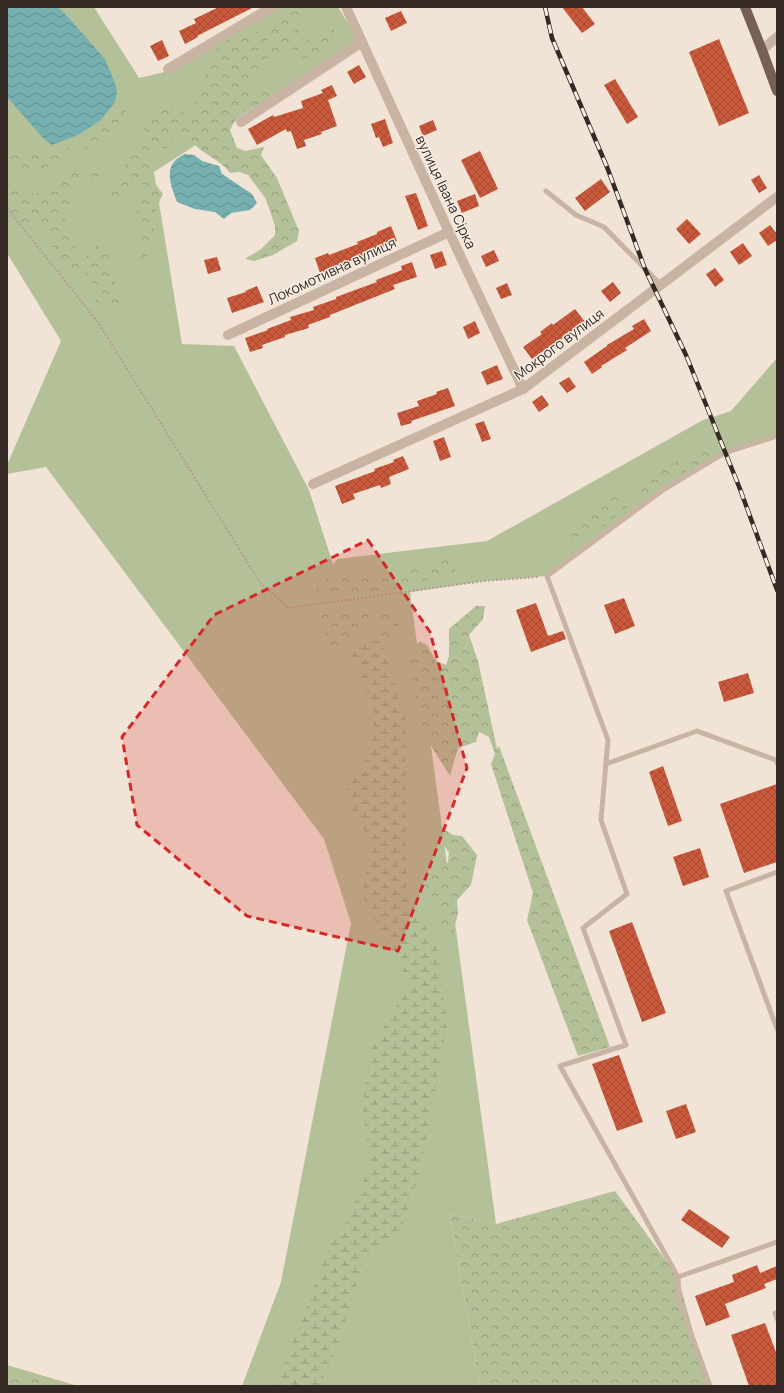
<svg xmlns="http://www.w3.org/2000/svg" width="784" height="1393" font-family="Manrope,sans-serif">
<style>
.green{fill:#b4c097}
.forest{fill:url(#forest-crowns)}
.wetland{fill:url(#wetland-marsh)}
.water{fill:url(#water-waves)}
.building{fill:url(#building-cross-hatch)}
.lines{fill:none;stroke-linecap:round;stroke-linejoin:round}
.path{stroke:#b59d8d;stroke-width:2;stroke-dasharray:2 2;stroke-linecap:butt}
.lane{stroke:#c9b3a3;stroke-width:5}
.street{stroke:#c9b3a3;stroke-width:10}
.primary{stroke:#765f55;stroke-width:10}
.rail-casing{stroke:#342925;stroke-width:4.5}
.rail{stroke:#f9eee3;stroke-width:3;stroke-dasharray:9;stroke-linecap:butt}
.marked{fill:#d62828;fill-opacity:0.2;stroke:#d62828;stroke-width:3;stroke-dasharray:8 5;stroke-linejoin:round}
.labels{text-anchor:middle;stroke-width:3;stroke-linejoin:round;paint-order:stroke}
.street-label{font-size:14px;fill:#342925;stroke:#f9eee3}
</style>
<defs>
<pattern id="forest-crowns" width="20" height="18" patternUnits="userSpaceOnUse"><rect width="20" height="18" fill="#b4c097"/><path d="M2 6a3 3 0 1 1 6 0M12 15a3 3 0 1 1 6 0" fill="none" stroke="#939c7b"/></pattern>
<pattern id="wetland-marsh" width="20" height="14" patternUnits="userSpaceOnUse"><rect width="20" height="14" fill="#b4c097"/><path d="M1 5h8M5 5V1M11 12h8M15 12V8" fill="none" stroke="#939c7b"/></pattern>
<pattern id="water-waves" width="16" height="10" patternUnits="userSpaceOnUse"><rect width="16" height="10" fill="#75afaf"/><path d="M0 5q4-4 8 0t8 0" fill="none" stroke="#618e8e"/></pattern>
<pattern id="building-cross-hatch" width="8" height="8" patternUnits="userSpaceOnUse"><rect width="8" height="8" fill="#ca593c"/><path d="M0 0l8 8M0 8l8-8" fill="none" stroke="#a54a32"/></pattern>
</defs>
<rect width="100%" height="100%" fill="#f1e4d6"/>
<!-- green -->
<g class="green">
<polygon points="7,7 94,7 139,78 169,71 277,7 338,7 358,40 154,172 182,344 234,346 309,490 333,564 337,559 487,541 703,420 731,411 777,358 777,436 724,453 663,490 547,576 484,581 410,592 496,1224 450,1214 480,1386 242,1386 281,1282 351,923 324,839 46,467 7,474 7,465 61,341 7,253"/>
<polygon points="7,1365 78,1386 7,1386"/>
</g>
<!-- forest -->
<g class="forest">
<path d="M301,8l7,7 -7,6 -41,24 -4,8 41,-24 11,1 -4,8 -5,5 33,-14 7,5c-7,16 -19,22 -36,25l-4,-8 -9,-4 -33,17 1,5 -10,22 18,-1 7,7v9c-27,3 -29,-1 -43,24l7,18 8,3 19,-4 -3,8 16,23 22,53 -2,10 -24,14 -19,6 -9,-2 16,-10 14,-14v-9l-9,-27 -18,-24 -9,-3 -9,1c-9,-13 -24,-17 -35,-28l-10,1 -8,5 1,-13 12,-25 25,-61 9,-16 22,-14 8,3 -2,9 -5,5 35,-26z"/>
<polygon points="135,94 136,98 102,142 95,147 86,149 84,145 86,140 106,126 131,96"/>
<path d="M165,101l9,3 10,8 -15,36h-9l-8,4c-4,23 -3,24 11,42 -12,20 -7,47 -19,68l-9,-1c5,-15 8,-21 4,-38l-4,-3 9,-35 -9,-2 -18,21 -9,-4 7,-18 21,-34 15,-35 5,-7z"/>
<polygon points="7,146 19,153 28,154 68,148 70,151 69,156 52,165 37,170 7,170"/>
<path d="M87,167l10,1 4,8 -6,6 -18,2 -8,5 5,7 -9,18 1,9 17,42 7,-16 9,-4 7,6 11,37 9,17c-11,4 -28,7 -32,-8 -1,-3 0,-7 0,-10 -1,-6 -6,-11 -10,-16l-19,2 -21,-44 -8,-3 -10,2 -9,-3 -10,-5v-37c6,8 30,12 40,11 3,0 6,-3 9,-4l6,-17z"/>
<polygon points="710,447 719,454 685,472 640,501 637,490 669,465"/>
<polygon points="618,494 628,503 626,508 575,549 561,537 585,518 610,495"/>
<path d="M447,560l11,8 -8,8 -26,5 -48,12 -59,5 -2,-7 12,-14c16,-1 30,-9 44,1l29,-4z"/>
<polygon points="476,606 485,606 483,619 469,635 478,661 497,749 499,746 610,1047 578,1056 527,920 533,893 491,764 495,754 489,737 479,732 476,742 458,748 450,776 421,730 408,665 407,655 420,641 427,645 436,661 446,665 449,656 449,629"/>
<polygon points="383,611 397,615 399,633 389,643 377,634 396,627 389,621 379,622 366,627 355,637 340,640 339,655 335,657 320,619 323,615 337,612"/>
<path d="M441,827l12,8 9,1 15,19 -6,30 -14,15 1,13 -5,21 -10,-1 -4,-18 1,-19 -5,1 -20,-9 4,-16 19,1 10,-11 1,-10c-7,-8 -9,-14 -8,-25z"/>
<polygon points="615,1191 678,1277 708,1386 480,1386 450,1214 496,1224"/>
<polygon points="7,1376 45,1378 45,1386 7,1386"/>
</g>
<!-- wetland -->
<polygon class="wetland" points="380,638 405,713 406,890 438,950 447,1026 420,1171 402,1227 363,1262 338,1345 323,1378 321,1386 276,1386 333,1238 343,1230 370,1166 363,1110 369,1053 409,984 362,895 372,841 349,809 346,790 366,760 374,726 373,707 350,652"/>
<!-- water -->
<g class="water">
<polygon points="7,7 58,7 70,19 105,59 116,86 117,95 114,103 101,120 78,135 52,145 44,139 7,97"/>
<path d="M185,154l9,1 8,6 17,5 3,8 30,20 5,9 -7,7 -19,3 -7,6 -9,-7 -20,-3 -18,-7c-7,-19 -15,-38 8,-48z"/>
</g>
<!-- building -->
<g class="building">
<polygon points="219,7 254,7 197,36 198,37 185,44 179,31 196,23 194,19"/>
<polygon points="562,7 582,7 595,24 582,33"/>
<polygon points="401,11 407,23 391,31 385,18"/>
<polygon points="719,39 749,113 719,126 689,52"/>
<polygon points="162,40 169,56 158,61 150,46"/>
<polygon points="359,65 366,77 354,84 347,72"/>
<polygon points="615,79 638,117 627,124 604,85"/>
<polygon points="332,85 337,96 328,100 337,126 321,132 322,134 304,140 306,146 297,149 291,131 287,132 286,129 257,145 248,129 273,115 274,117 303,108 301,101 323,93 321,90"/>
<polygon points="385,119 393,143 383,147 379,137 376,138 371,124"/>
<polygon points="433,120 437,130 423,136 419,126"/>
<polygon points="480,151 498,189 480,198 461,160"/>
<polygon points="759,175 767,188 759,193 751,180"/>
<polygon points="601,179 610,192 585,211 575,198"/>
<polygon points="416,193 428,226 418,230 405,196"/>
<polygon points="475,194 479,206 462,213 457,201"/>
<polygon points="687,219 701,234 689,244 676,229"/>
<polygon points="770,225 777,234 777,240 768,246 759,233"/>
<polygon points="391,226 397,241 374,250 375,252 333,267 333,268 320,273 315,258 328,253 329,255 358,244 357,242 377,234 377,232"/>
<polygon points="743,243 752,256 739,265 730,252"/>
<polygon points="494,250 499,261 486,267 481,256"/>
<polygon points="442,251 447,265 435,269 430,255"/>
<polygon points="217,257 221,270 208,274 204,260"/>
<polygon points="412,262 417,277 393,285 395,289 330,315 330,317 308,325 309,328 285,335 285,337 262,345 263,348 250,352 245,338 268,330 267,329 291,320 290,317 314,310 313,307 336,299 336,297 377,282 376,280 402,270 401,266"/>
<polygon points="715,268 724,280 715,287 706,274"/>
<polygon points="613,282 621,293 610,302 601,291"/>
<polygon points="507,283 512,295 501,299 496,288"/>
<polygon points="257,286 264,302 232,313 227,298 246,292 245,291"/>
<polygon points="575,309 585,322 532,359 523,347 542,334 540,332 552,323 553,325"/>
<polygon points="644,319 651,331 625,348 627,350 601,366 602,367 592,374 584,362 607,346 607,345 634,329 632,326"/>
<polygon points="475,321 480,333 468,339 463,327"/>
<polygon points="497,365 503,379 487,385 481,372"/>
<polygon points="569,377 576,387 567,393 559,383"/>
<polygon points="448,388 455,406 411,421 412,423 401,426 397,413 419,406 417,401 437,394 436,392"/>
<polygon points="542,395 549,405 539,412 532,402"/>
<polygon points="484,421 491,439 482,442 475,424"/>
<polygon points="444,437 451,457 440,461 433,441"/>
<polygon points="403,456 409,469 389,477 391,484 381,488 380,485 353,494 355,499 342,504 335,486 375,471 374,469 394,462 393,460"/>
<polygon points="624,598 635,626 615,634 604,605"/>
<polygon points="536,603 548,636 563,631 566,639 531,652 516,610"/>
<polygon points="748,673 754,693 724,702 718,682"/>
<polygon points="663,766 682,821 668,826 649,772"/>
<polygon points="777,784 777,862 744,873 720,804"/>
<polygon points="700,848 709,877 683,886 673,857"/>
<polygon points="632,922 666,1013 642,1022 609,931"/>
<polygon points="619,1055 643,1122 617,1131 592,1064"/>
<polygon points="686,1104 696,1132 676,1139 666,1111"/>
<polygon points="689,1209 730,1237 722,1248 681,1220"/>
<polygon points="757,1265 760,1273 777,1266 777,1279 764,1284 766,1288 725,1304 730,1317 706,1326 695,1296 734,1282 732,1275"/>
<polygon points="765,1323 777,1355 777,1386 749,1386 731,1335"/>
</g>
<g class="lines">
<!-- path -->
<polyline class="path" points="7,208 97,321 261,584 289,608 484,581 538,577"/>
<!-- lane -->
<g class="lane">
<polyline points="546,191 576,215 604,227 661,285"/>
<polyline points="777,436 724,453 663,490 547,576 608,740 601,820 627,894 583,928 626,1045 560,1066 678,1277 777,1242"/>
<polyline points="606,764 697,731 776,760 777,763"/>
<polyline points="777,872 726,891 777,1029"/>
<polyline points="678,1277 679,1300 710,1386"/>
<polyline points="777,1313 775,1313 777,1319"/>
</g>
<!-- street -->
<g class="street">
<polyline points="346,7 449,232 523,389"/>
<polyline points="762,50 777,37"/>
<polyline points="168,69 272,7"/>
<polyline points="241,122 362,42"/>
<polyline points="228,335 449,232"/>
<polyline points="313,484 523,389 777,197"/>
</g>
<!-- primary -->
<polyline class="primary" points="745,7 762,50 777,91"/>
<defs>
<polyline id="rail" points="545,7 552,38 607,167 645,269 686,355 740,489 777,590"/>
</defs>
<!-- rail casing -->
<use href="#rail" class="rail-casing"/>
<!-- rail -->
<use href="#rail" class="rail"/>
</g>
<!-- marked area -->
<path class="marked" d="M368,540l62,92 37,136 -69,183 -151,-35 -110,-91 -15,-88 92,-122z"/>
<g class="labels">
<!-- street labels -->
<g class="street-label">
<text transform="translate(446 192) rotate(65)" y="5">вулиця Івана Сірка</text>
<text transform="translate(332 271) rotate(-25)" y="5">Локомотивна вулиця</text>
<text transform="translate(559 344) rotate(-37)" y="5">Мокрого вулиця</text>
</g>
</g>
<!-- border -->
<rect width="784" height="1393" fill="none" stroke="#342925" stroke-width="16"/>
</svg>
